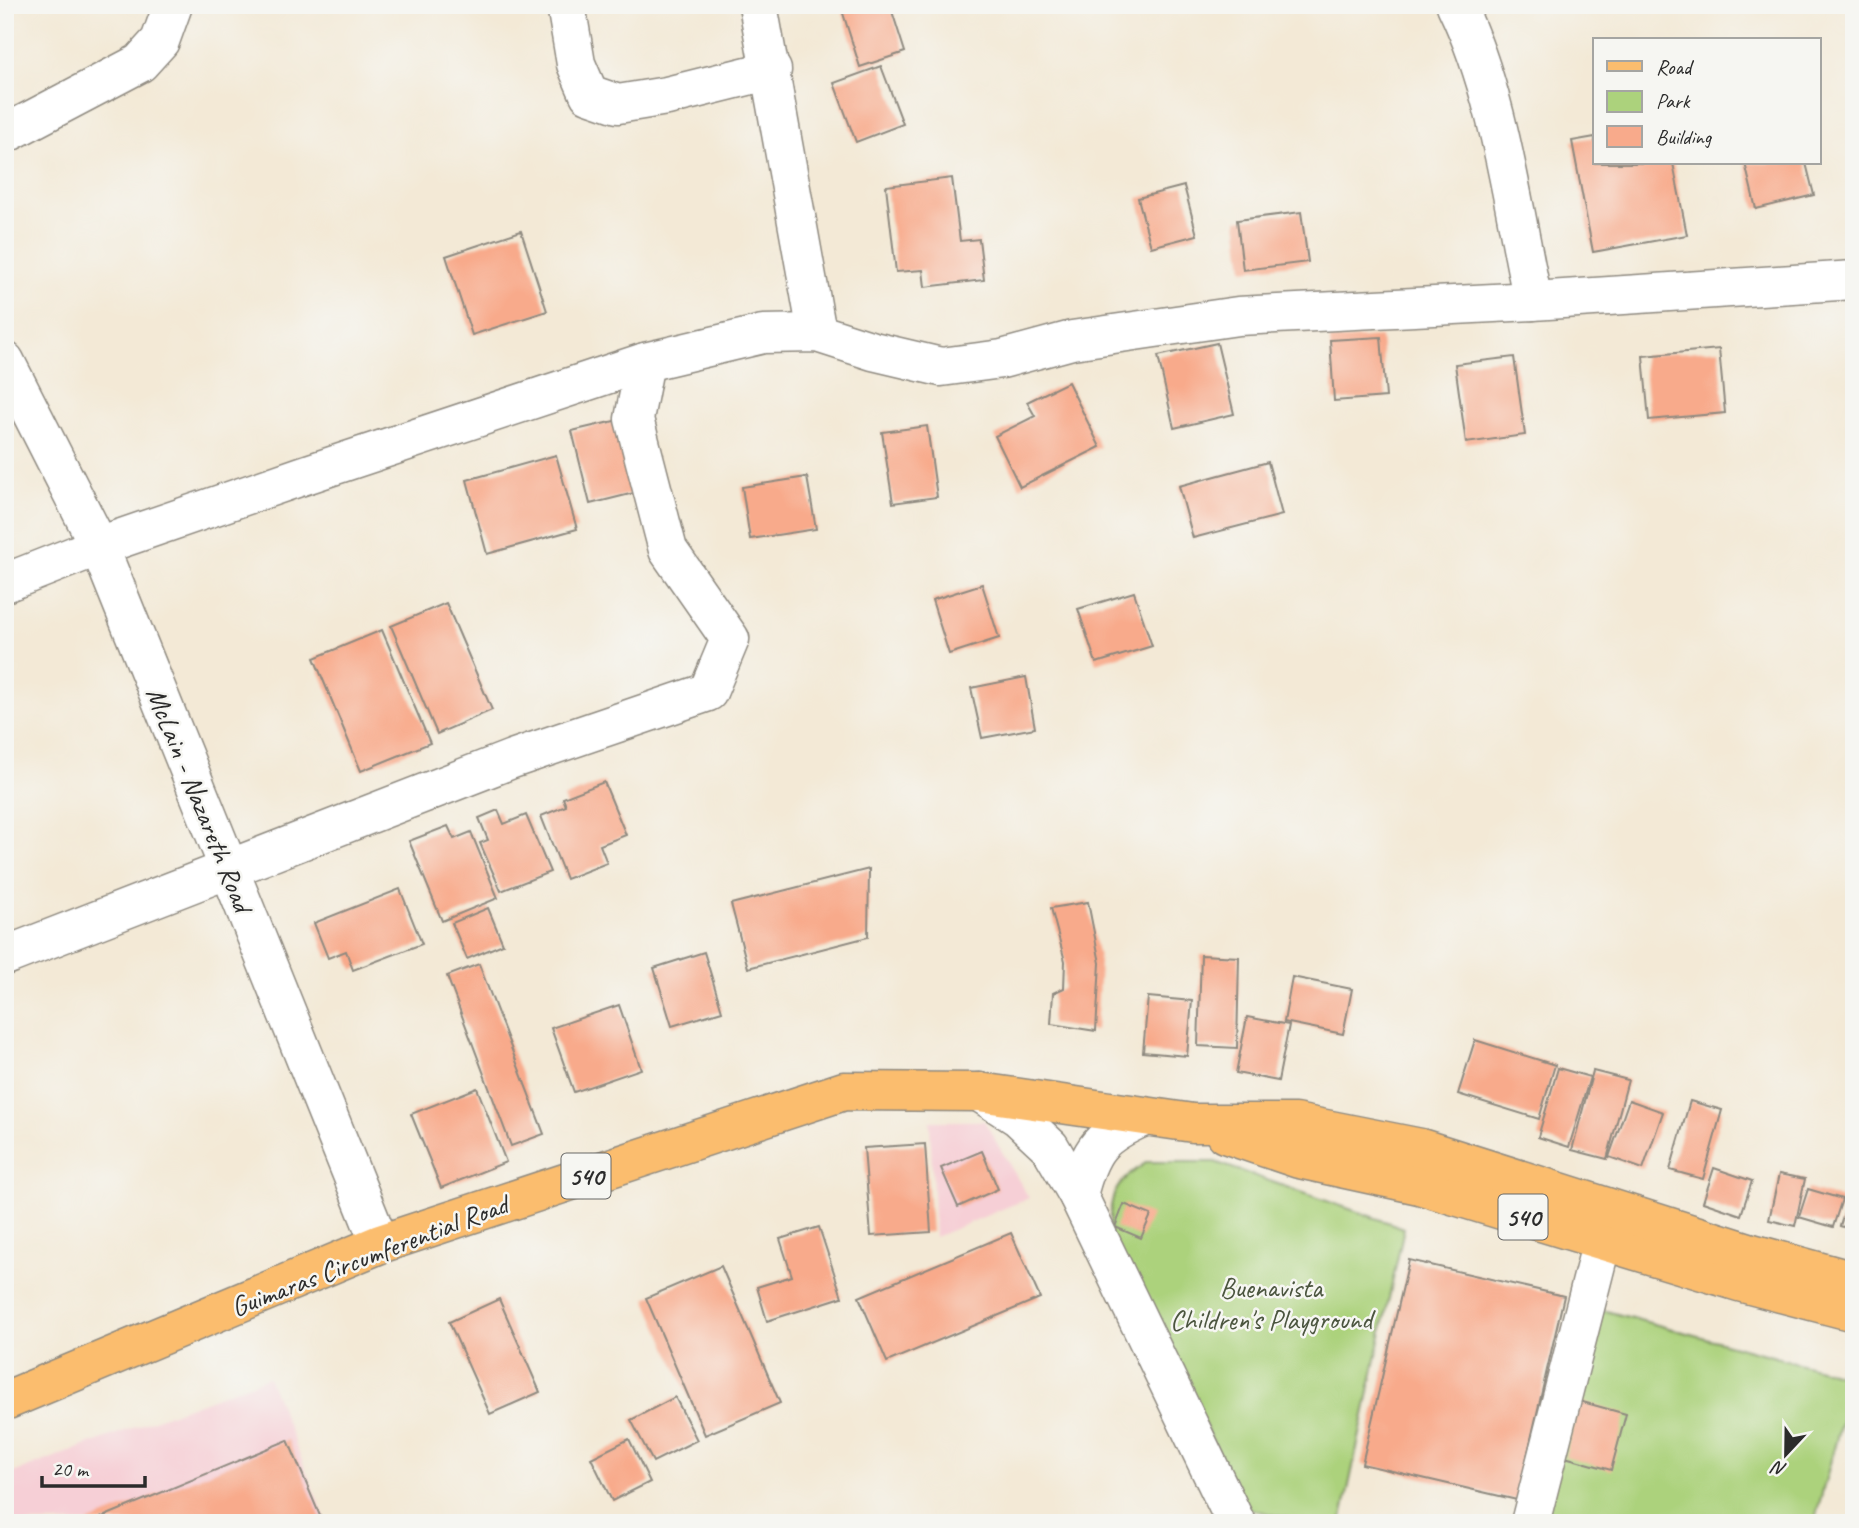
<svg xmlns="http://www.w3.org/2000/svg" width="1859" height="1528" font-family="Caveat,sans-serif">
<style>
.built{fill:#f6cfd6}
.green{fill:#acd27c;stroke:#6c7e54;stroke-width:2}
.building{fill:#f8aa8b}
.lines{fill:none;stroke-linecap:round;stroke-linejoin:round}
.minor-casing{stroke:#8f8a80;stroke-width:41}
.major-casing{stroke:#8f8a80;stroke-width:41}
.minor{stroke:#fff;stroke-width:38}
.major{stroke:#fbbd6e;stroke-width:38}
.labels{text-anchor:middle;stroke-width:5;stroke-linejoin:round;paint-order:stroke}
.shield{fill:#f6f6f2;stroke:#686867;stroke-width:2}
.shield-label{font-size:26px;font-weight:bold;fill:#2b2b2b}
.street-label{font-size:28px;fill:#2b2b2b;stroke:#f6f6f2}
.park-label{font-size:28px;fill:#4b553f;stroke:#f6f6f2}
</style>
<rect width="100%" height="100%" fill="#f6f6f2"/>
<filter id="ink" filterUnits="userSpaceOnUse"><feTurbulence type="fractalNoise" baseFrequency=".0143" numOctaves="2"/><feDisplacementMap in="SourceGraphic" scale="14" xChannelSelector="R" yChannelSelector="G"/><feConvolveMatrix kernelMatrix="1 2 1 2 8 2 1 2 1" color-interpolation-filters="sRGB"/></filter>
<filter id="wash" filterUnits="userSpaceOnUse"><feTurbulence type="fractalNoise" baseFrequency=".00686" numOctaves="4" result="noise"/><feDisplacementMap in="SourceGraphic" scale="28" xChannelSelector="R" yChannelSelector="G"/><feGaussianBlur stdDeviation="1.57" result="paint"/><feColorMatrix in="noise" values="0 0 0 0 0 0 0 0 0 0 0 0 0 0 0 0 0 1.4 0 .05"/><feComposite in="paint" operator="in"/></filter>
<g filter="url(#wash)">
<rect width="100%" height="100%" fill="#f3e9d6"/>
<!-- built -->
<g class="built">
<polygon points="930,1121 984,1121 1029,1198 935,1237"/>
<polygon points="268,1377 327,1523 5,1523 5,1476"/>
</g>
<!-- green -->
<g class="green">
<path d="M1147,1162h68l189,66 -63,295h-34l-61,-15 -136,-273c-2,-40 4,-51 37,-73z"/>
<polygon points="1595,1308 1853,1378 1814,1523 1536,1523"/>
</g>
<g id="blocks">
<!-- building -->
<g class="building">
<polygon points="847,5 890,5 905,52 860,67 841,7"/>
<polygon points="881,66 903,124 856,142 834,83"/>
<polygon points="1595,137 1595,163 1673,163 1687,235 1593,252 1572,141"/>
<polygon points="1745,163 1806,163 1814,195 1756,209"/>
<polygon points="952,178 960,241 979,239 984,280 925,287 923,270 896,272 886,186"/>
<polygon points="1184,186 1197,235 1151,247 1138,198"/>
<polygon points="1301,212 1308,262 1243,270 1237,220"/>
<polygon points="521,231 547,311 472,335 446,256"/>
<polygon points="1381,337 1386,397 1334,401 1330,340"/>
<polygon points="1217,343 1234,414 1174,428 1158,356"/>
<polygon points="1719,349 1725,413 1649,420 1643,356"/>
<polygon points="1514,357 1525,435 1466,443 1455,364"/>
<polygon points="1068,382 1100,447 1020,487 995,436 1035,416 1027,402"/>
<polygon points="623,419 642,491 590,504 572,431"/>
<polygon points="927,426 937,497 893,503 882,432"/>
<polygon points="556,455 577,529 487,554 467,480"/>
<polygon points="1268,462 1282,515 1193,538 1179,486"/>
<polygon points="807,477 816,529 750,539 742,487"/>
<polygon points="982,584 999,638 949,654 932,600"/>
<polygon points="1134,592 1152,646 1096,663 1078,609"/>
<polygon points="446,603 492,710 437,734 391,626"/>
<polygon points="382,630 430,743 361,771 314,658"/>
<polygon points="1026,677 1035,728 982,738 971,688"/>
<polygon points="604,782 626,835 600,845 607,863 566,879 541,816 566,806 563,798"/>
<polygon points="498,810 504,824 526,815 550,872 501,891 480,843 488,840 479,818"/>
<polygon points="448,826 454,839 471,832 498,898 442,921 409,841"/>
<polygon points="869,869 868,937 748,968 731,904"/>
<polygon points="400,889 422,944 353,970 346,951 328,958 314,923"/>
<polygon points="1088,902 1100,963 1096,1031 1051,1024 1053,993 1064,988 1065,961 1051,908"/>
<polygon points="488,908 503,944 467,959 452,923"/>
<polygon points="704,952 722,1011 672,1026 654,968"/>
<polygon points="1201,955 1239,957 1237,1048 1198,1046"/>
<polygon points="479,964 544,1134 511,1146 447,976"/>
<polygon points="1292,977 1352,989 1343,1034 1284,1022"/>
<polygon points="1148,997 1192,1001 1187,1056 1143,1052"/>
<polygon points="619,1005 641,1069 574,1092 551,1028"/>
<polygon points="1247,1017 1289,1025 1278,1081 1236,1073"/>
<polygon points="1475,1040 1555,1065 1539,1119 1458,1094"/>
<polygon points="1558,1068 1590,1077 1569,1147 1538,1137"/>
<polygon points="1593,1071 1628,1080 1607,1159 1572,1150"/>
<polygon points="477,1088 506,1162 441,1188 411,1114"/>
<polygon points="1629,1100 1663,1112 1643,1169 1609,1157"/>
<polygon points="1690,1101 1722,1110 1703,1179 1670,1170"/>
<polygon points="925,1144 931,1232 871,1236 864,1148"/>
<polygon points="982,1151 998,1189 958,1207 941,1168"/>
<polygon points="1714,1168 1752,1181 1741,1215 1703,1202"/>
<polygon points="1779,1174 1805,1179 1795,1226 1769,1220"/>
<polygon points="1853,1185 1854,1185 1854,1230 1840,1226"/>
<polygon points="1808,1189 1842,1199 1833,1227 1799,1217"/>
<polygon points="1124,1204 1151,1215 1141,1238 1115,1227"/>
<polygon points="819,1227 842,1297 767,1321 757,1287 792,1276 780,1239"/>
<polygon points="1011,1233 1040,1298 887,1362 859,1297"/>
<polygon points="1409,1260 1564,1296 1517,1500 1362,1464"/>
<polygon points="721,1266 780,1403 705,1435 646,1298"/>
<polygon points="499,1299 540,1392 490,1414 449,1322"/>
<polygon points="675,1397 697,1440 653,1462 631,1420"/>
<polygon points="1579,1401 1626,1414 1611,1470 1565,1457"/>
<polygon points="629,1439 650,1482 612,1501 591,1458"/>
<polygon points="288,1440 323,1523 88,1523"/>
</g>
</g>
</g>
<g filter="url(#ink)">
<use href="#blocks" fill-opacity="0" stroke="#8f8a80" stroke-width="2"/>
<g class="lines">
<defs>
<g id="minor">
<polyline points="566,5 576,64 589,94 618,104 667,96 772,70"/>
<polyline points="758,5 817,333"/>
<path d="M1456,5c44,91 56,199 77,296"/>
<polyline points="5,134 140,63 160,41 173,5"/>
<polyline points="5,361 99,546 380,1244"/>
<polyline points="5,583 99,546 302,476 645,362 763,334 817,333 873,351 941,367 1002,359 1072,340 1238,316 1533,301 1854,280"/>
<polyline points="5,956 512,759 708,692 730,639 668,550 634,419 645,362"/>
<polyline points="979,1092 1018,1117 1050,1147 1078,1195 1236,1523"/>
<path d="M1078,1195c12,-47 22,-59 66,-78"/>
<polyline points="1530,1523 1602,1241"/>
</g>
<g id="major">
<polyline points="1225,1134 1299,1159 1419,1185 1739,1282 1854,1312"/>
<polyline points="5,1401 380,1244 844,1091 979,1092 1193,1123 1295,1123 1421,1148 1752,1253 1854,1281"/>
</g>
</defs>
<!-- minor casing -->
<use href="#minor" class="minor-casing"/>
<!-- major casing -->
<use href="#major" class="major-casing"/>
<!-- minor -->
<use href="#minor" class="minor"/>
<!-- major -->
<use href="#major" class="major"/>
</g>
</g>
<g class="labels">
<!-- shield labels -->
<g class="shield">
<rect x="561.5" y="1153.5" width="49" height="45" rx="5"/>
<rect x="1498.5" y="1194.5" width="49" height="45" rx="5"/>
</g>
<g class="shield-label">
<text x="586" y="1185">540</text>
<text x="1523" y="1226">540</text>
</g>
<!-- street labels -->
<g class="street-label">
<text transform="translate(200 799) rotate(68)" y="10">McLain - Nazareth Road</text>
<text transform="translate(369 1255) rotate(-21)" y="10">Guimaras Circumferential Road</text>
</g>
<!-- park labels -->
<g class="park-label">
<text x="1271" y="1297">Buenavista<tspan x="1271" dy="32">Children's Playground</tspan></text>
</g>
</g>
<!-- margin -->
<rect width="1859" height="1528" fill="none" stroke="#f6f6f2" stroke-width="28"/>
<!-- legend -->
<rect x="1593" y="38" width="228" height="126" fill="#f6f6f2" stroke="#a5a5a2" stroke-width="2"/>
<rect x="1607" y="61" width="35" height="10" fill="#fbbd6e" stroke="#a5a5a2" stroke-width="2"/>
<text x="1656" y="74" font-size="21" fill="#2b2b2b">Road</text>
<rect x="1607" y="91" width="35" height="21" fill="#acd27c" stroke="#a5a5a2" stroke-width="2"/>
<text x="1656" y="108" font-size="21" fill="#2b2b2b">Park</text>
<rect x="1607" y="126" width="35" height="21" fill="#f8aa8b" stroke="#a5a5a2" stroke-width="2"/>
<text x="1656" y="144" font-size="21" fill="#2b2b2b">Building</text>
<!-- north arrow -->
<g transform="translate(1786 1454) rotate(202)" stroke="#f6f6f2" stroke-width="5" paint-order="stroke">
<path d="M0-5L12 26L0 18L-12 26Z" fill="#2b2b2b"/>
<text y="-10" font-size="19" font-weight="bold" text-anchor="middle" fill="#2b2b2b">N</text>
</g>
<!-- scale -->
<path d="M42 1476v10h103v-10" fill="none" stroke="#2b2b2b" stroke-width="3.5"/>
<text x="52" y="1476" font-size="21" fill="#2b2b2b" stroke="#f6f6f2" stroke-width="5" paint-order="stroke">20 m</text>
</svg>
